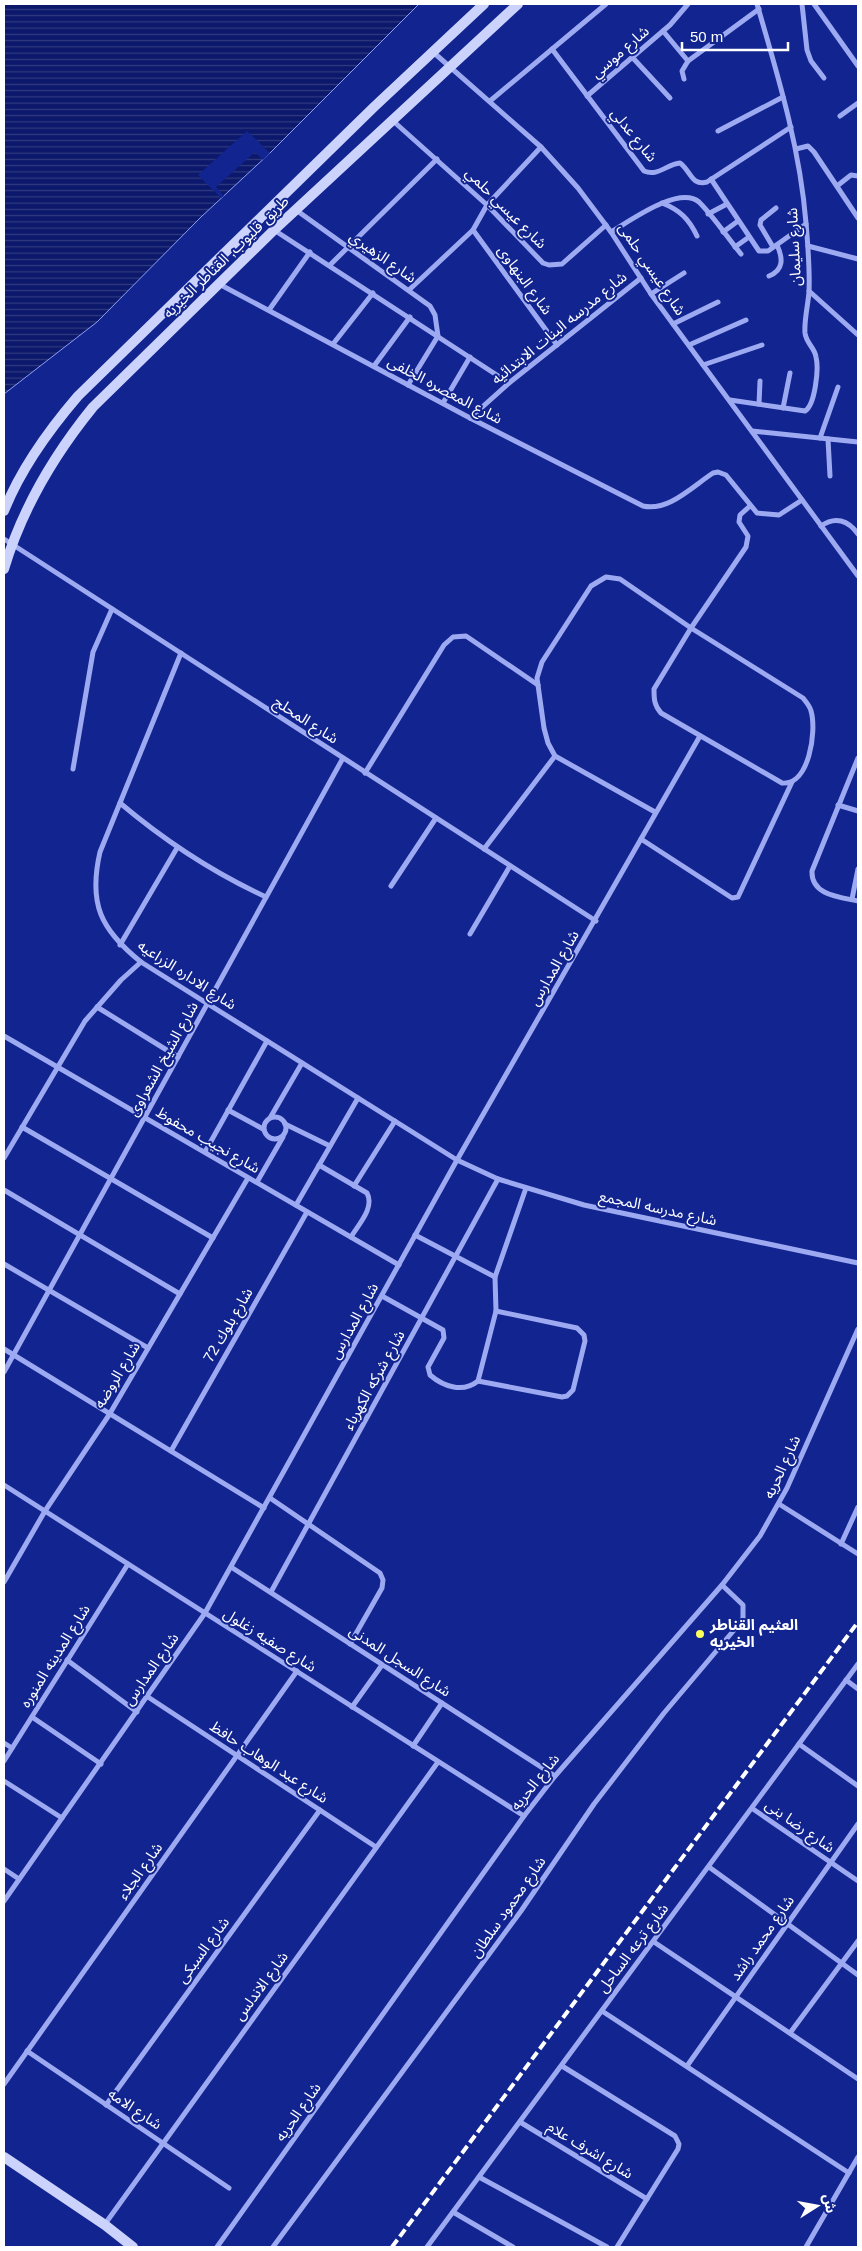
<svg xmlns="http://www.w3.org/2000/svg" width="862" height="2251" font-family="Arial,'Noto Sans Arabic',sans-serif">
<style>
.water{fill:url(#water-rules);stroke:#8ea0f5}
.pier{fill:#12248f}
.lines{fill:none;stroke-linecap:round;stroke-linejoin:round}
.street{stroke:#9daaf2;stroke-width:5}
.secondary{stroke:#cbd2fc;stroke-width:10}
.rail{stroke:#fff;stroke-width:4;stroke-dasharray:9 4;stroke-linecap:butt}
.poi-dot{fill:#feff5d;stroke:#12248f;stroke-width:2}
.labels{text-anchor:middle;stroke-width:4;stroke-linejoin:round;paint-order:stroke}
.street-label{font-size:15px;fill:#fff;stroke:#12248f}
.poi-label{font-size:15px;font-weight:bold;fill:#fff;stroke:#12248f;text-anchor:start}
</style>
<defs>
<pattern id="water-rules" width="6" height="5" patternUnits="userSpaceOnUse" patternTransform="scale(1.25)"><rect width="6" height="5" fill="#0b186b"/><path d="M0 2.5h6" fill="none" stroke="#303b81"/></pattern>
</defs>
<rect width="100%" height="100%" fill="#12248f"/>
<!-- water -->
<polygon class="water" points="4,4 419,4 270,153 201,217 97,322 4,394"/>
<!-- pier -->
<polygon class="pier" points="247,131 270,153 263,160 255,152 216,187 224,196 221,198 198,175"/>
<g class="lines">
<!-- street -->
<g class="street">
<polyline points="802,4 807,50 811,61 824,78"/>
<polyline points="814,4 858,66"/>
<polyline points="663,31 688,61"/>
<path d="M552,49l92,122c14,6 23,-7 36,-8 11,8 11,23 27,19l84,-55"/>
<polyline points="433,52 541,147 578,188 611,232 651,294 858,576"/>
<polyline points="632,57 670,98"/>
<polyline points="684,79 682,71 688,61 759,9"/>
<polyline points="587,96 670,25 688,4"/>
<polyline points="490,101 606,4"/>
<polyline points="840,116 858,103"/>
<polyline points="392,120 487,205 543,263 549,265 562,264 606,225"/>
<polyline points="718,131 783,97"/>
<polyline points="796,149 808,146 814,152 858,218"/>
<polyline points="711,179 759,251 768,251 806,224"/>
<polyline points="837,186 851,175 858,176"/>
<path d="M662,203c18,7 27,16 35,33"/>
<polyline points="296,210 430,306 435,315 438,336 408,385"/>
<polyline points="708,214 727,204"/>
<polyline points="274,230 509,383"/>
<polyline points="473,230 557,345"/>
<path d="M611,232c19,-11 68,-47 88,-30 15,15 28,35 42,52"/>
<polyline points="723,232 738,221"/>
<polyline points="808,246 858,259"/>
<polyline points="735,247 749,237"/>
<polyline points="773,247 760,225 761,220 776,208"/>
<polyline points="330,265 437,159"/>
<path d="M769,276c15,-6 14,-18 8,-31"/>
<path d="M219,284l251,134 173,88c25,6 50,-20 70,-33l5,-1 8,3 31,38 22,2 23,-15"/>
<polyline points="409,290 473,230 487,205 541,147"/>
<polyline points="809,291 858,335"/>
<polyline points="651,294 684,273"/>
<polyline points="269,310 310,252"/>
<polyline points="673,324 718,302"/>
<polyline points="333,344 373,293"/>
<polyline points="689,345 746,320"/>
<polyline points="703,365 762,345"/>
<polyline points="374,366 410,317"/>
<path d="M730,400l75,11c10,-6 14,-42 11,-54 -1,-9 -10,-14 -11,-24 -1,-13 3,-28 4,-41 1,-23 -1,-46 -3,-69 -6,-75 -28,-147 -49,-219"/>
<polyline points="443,403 470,357"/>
<polyline points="759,404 760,381"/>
<polyline points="783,408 790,373"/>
<polyline points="470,418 509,383 641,278"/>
<polyline points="752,431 858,442"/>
<polyline points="820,438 838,387"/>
<polyline points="828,439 830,476"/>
<path d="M821,526c14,-10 27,-6 37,8"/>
<polyline points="4,539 596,921"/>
<path d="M181,653l-81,199c-12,52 1,78 41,110l316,198 41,19 86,26 274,58"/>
<path d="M858,758l-46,113c-1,24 27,26 46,30"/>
<polyline points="73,769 93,652 112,609"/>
<polyline points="365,773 444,645 453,637 466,636 538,685"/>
<path d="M120,803c45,38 92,69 146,94"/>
<polyline points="838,805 858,811"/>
<path d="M655,812l-100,-56 -7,-13 -4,-15 -7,-50 5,-16 49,-76 15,-9 14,2 71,49 112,70c3,4 7,8 8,13 6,20 -2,75 -29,72l-121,-70c-7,-8 -7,-14 -7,-24l37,-61 55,-81 2,-11 -9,-14 1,-7 10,-9"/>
<polyline points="641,839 732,898 738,897 792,782"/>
<polyline points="484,849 555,756"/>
<polyline points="391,886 436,818"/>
<polyline points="852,899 858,869"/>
<polyline points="470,934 510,866"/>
<polyline points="120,945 177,848"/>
<polyline points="97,1007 178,1057"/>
<polyline points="4,1036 399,1265"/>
<polyline points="228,1110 263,1129"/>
<circle cx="275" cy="1128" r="11"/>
<polyline points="270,1118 302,1063"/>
<polyline points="285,1124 330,1146"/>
<polyline points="22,1127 213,1238"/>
<polyline points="205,1152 267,1041"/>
<polyline points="4,1158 85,1021 121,980 141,962"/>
<path d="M319,1165l48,28c8,15 -9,32 -16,44"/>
<polyline points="257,1182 283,1137"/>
<polyline points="354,1186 395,1121"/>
<polyline points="4,1190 180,1294"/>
<polyline points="296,1205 358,1098"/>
<polyline points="415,1235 495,1277"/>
<polyline points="4,1264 148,1348"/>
<path d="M382,1296l61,34 1,8 -16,29 2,8c14,12 33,18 48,6l18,-70 -1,-34 31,-89"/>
<polyline points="4,1349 264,1508"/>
<polyline points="4,1372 343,758"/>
<polyline points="478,1381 562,1397 567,1396 573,1390 585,1341 584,1335 577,1328 496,1311"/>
<polyline points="171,1451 307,1212"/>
<polyline points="4,1485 524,1816"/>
<polyline points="270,1498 380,1573 383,1580 382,1588 350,1644"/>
<polyline points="779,1504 858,1554"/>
<polyline points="841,1544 858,1507"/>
<polyline points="231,1567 555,1776"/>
<polyline points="4,1582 45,1511 109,1415 248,1178"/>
<polyline points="271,1592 498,1179"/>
<polyline points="67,1660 137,1712"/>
<polyline points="846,1680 858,1689"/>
<polyline points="148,1697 376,1847"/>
<polyline points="352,1707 382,1665"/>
<polyline points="32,1717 101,1764"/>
<polyline points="4,1743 12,1748"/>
<polyline points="799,1744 858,1786"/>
<polyline points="413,1746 442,1703"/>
<polyline points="4,1761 128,1564"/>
<polyline points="4,1781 62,1818"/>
<polyline points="753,1809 858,1881"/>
<polyline points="709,1867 858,1975"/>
<polyline points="4,1869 19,1879"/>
<polyline points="4,1901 205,1613 457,1160 700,736"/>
<polyline points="654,1942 858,2079"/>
<polyline points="602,2011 849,2173"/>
<polyline points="790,2033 858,1941"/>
<polyline points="27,2051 229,2188"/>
<polyline points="562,2066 675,2136 679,2144 678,2149 617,2247"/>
<polyline points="687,2066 858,1824"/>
<polyline points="4,2084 297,1671"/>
<polyline points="106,2105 320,1810"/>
<polyline points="520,2122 647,2199"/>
<polyline points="479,2177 607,2247"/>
<polyline points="453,2212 513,2247"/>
<polyline points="105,2224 438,1762"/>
<polyline points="217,2247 524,1816 555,1776 722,1585 760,1536 787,1488 858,1329"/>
<polyline points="273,2247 521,1911 594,1804 664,1713 740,1623 743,1618 743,1605 722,1585"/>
<polyline points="427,2247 858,1664"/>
<polyline points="806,2247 858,2157"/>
</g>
<!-- secondary -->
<g class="secondary">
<path d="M4,511c17,-43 44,-80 74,-115l297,-290 109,-102"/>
<path d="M4,569c18,-60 50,-114 89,-162l181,-177 244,-226"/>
<polyline points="4,2157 105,2225 133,2247"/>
</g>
<!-- rail -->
<polyline class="rail" points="392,2247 858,1622"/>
</g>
<!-- markers -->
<circle class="poi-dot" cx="700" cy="1634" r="5"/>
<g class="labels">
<!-- street labels -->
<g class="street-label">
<text transform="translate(620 52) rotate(-41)" y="5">شارع موسي</text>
<text transform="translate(634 135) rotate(51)" y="5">شارع عدلي</text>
<text transform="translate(506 208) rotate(45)" y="5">شارع عيسي حلمي</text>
<text transform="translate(794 247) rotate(-93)" y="5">شارع سليمان</text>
<text transform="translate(226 257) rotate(-44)" y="5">طريق قليوب, القناطر الخيريه</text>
<text transform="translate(383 257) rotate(35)" y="5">شارع الزهيري</text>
<text transform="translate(652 269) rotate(56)" y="5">شارع عيسي حلمى</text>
<text transform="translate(525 280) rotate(54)" y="5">شارع البنهاوى</text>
<text transform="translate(559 328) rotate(-39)" y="5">شارع مدرسه البنات الابتدائيه</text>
<text transform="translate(445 390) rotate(28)" y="5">شارع المعصره الخلفى</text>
<text transform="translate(306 720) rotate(33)" y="5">شارع المحلج</text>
<text transform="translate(554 968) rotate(-60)" y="5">شارع المدارس</text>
<text transform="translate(187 975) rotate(33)" y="5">شارع الاداره الزراعيه</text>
<text transform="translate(163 1059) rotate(-61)" y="5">شارع الشيخ الشعراوى</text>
<text transform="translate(208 1140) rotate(30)" y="5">شارع نجيب محفوظ</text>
<text transform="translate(658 1208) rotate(12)" y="5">شارع مدرسه المجمع</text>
<text transform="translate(354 1321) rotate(-61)" y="5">شارع المدارس</text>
<text transform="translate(228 1325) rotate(-60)" y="5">شارع بلوك 72</text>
<text transform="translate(117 1375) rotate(-59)" y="5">شارع الروضه</text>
<text transform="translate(374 1380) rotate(-61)" y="5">شارع شركه الكهرباء</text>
<text transform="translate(782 1467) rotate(-65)" y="5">شارع الحريه</text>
<text transform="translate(270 1640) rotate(32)" y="5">شارع صفيه زغلول</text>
<text transform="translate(55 1656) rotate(-58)" y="5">شارع المدينه المنوره</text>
<text transform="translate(400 1661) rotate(33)" y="5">شارع السجل المدنى</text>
<text transform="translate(151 1669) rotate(-55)" y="5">شارع المدارس</text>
<text transform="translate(269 1762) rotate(33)" y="5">شارع عبد الوهاب حافظ</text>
<text transform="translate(535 1782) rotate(-51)" y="5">شارع الحريه</text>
<text transform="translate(800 1826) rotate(35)" y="5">شارع رضا بنى</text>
<text transform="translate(140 1871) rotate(-55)" y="5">شارع الجلاء</text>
<text transform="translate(508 1907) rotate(-55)" y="5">شارع محمود سلطان</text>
<text transform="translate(762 1938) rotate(-55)" y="5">شارع محمد راشد</text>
<text transform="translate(633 1948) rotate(-53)" y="5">شارع ترعه الساحل</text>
<text transform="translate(203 1950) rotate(-54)" y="5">شارع السبكى</text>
<text transform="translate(261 1986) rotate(-54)" y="5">شارع الاندلس</text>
<text transform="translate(135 2109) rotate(34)" y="5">شارع الامه</text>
<text transform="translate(298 2112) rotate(-55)" y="5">شارع الحريه</text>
<text transform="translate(590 2150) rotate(31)" y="5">شارع اشرف علام</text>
</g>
<!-- poi labels -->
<g class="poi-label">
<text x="710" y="1630">العثيم القناطر<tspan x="710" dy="17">الخيريه</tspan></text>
</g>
</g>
<!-- border -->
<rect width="862" height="2251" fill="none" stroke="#ffffff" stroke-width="10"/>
<!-- north arrow -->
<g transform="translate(817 2206) rotate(79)" stroke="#12248f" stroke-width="4" paint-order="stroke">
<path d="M0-4L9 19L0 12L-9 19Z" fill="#ffffff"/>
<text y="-8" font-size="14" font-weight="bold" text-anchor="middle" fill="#ffffff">ش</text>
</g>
<!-- scale -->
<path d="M682 42v8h106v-8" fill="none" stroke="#ffffff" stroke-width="2.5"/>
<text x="690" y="42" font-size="15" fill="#ffffff" stroke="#12248f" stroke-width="4" paint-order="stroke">50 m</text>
</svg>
